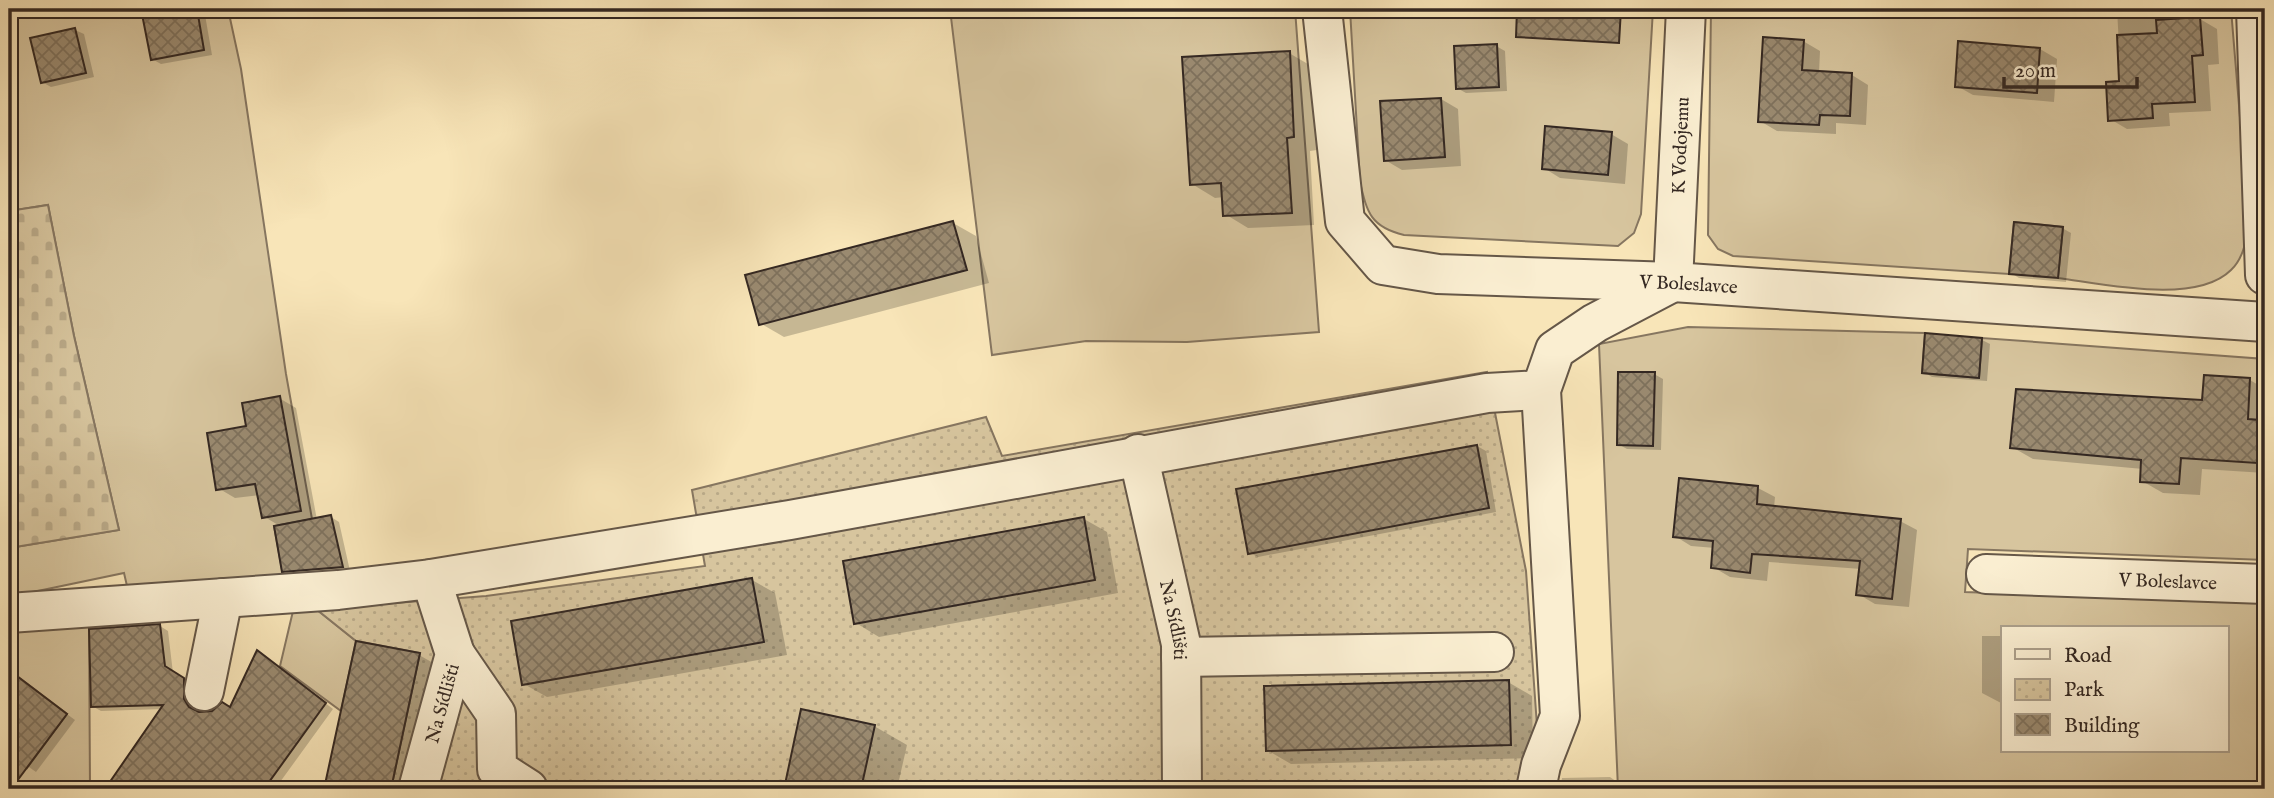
<svg xmlns="http://www.w3.org/2000/svg" width="2274" height="798" font-family="'IM FELL English',serif">
<style>
.green{fill:#d7c59e;stroke:#867660;stroke-width:2;fill-rule:evenodd}
.cemetery{fill:url(#cemetery-stones);stroke:#867660;stroke-width:2}
.park{fill:url(#park-dots);stroke:#867660;stroke-width:2}
.shadow{fill:#0003}
.building{fill:url(#building-cross-hatch);stroke:#342822;stroke-width:2}
.lines{fill:none;stroke-linecap:round;stroke-linejoin:round}
.minor-casing{stroke:#655748;stroke-width:42}
.minor{stroke:#faeed1;stroke-width:38}
.labels{text-anchor:middle;stroke-width:6;stroke-linejoin:round;paint-order:stroke}
.street-label{font-size:19px;fill:#342822;stroke:#faeed1}
</style>
<defs>
<pattern id="cemetery-stones" width="16" height="16" patternUnits="userSpaceOnUse" patternTransform="scale(1.75)"><rect width="16" height="16" fill="#d7c59e"/><path d="M2 7V4a2 2 0 0 1 4 0v3zM10 15v-3a2 2 0 0 1 4 0v3z" fill="#b9a988"/></pattern>
<pattern id="park-dots" width="8" height="8" patternUnits="userSpaceOnUse" patternTransform="scale(1.75)"><rect width="8" height="8" fill="#d7c59e"/><path d="M2 2h.1M6 6h.1" fill="none" stroke="#b9a988" stroke-width="1.8" stroke-linecap="round"/></pattern>
<pattern id="building-cross-hatch" width="8" height="8" patternUnits="userSpaceOnUse" patternTransform="scale(1.75)"><rect width="8" height="8" fill="#9a8a70"/><path d="M0 0l8 8M0 8l8-8" fill="none" stroke="#7e715c"/></pattern>
</defs>
<rect width="100%" height="100%" fill="#f8e5b8"/>
<filter id="stains"><feTurbulence type="fractalNoise" baseFrequency=".00286" numOctaves="4"/><feColorMatrix values="0 0 0 0 .2 0 0 0 0 .09 0 0 0 0 .02 0 0 0 .5 -.17"/></filter>
<radialGradient id="worn" r=".72"><stop offset=".6" stop-color="#630" stop-opacity="0"/><stop offset="1" stop-color="#630" stop-opacity=".3"/></radialGradient>
<!-- green -->
<g class="green">
<polygon points="9,9 228,9 241,69 286,374 312,519 274,526 283,575 127,586 124,573 9,597 9,548 119,530 74,336 48,205 9,211"/>
<polygon points="950,9 1295,9 1319,332 1187,342 1086,341 992,355"/>
<path d="M1350,9h303l-12,205 -7,19 -16,13 -214,-11c-33,-8 -37,-22 -44,-53z"/>
<path d="M1711,9h520l18,217c-3,15 -6,33 -18,44 -35,35 -127,14 -173,8l5,-51 -49,-5 -5,52 -276,-18 -15,-7 -10,-14z"/>
<path d="M1688,327l237,6 -3,40 57,5 3,-40 283,21v201l-297,-11 -3,43 300,11v186h-647l-19,-445zM2003,628h224v123h-224z"/>
<polygon points="316,609 356,641 341,711 280,666 293,611"/>
<polygon points="89,625 90,789 9,789 9,755 27,768 67,714 9,670 9,630"/>
</g>
<!-- cemetery -->
<polygon class="cemetery" points="48,205 74,336 119,530 9,548 9,211"/>
<!-- park -->
<polygon class="park" points="1487,372 1526,571 1537,726 1516,789 391,789 420,653 356,641 316,609 486,596 705,566 692,490 986,417 1002,456"/>
<!-- shadow -->
<g class="shadow">
<polygon points="143,9 204,9 212,55 161,64 152,59"/>
<polygon points="2117,9 2185,9 2186,20 2200,19 2217,29 2219,64 2208,65 2211,111 2169,113 2170,126 2127,129 2110,119 2121,83"/>
<polygon points="75,30 84,34 94,77 51,87 42,82"/>
<polygon points="1803,41 1820,51 1819,73 1852,75 1868,85 1866,125 1836,123 1836,134 1777,131 1760,121"/>
<polygon points="1496,46 1505,51 1507,91 1466,93 1457,88"/>
<polygon points="2040,49 2057,59 2054,102 1973,95 1957,86"/>
<polygon points="1289,53 1313,67 1317,150 1310,151 1314,225 1248,228 1225,214 1224,197 1215,198 1192,184"/>
<polygon points="1441,99 1458,109 1461,166 1402,170 1385,160"/>
<polygon points="1611,134 1628,144 1625,184 1560,178 1544,168"/>
<polygon points="953,223 976,236 989,283 784,337 760,323"/>
<polygon points="2062,228 2071,233 2066,282 2019,278 2011,273"/>
<polygon points="1982,340 1990,344 1987,381 1932,377 1924,372"/>
<polygon points="1654,374 1663,379 1661,450 1627,449 1618,444"/>
<polygon points="2250,380 2265,389 2265,473 2202,469 2200,495 2163,493 2142,481 2143,469 2033,459 2012,447 2204,402"/>
<polygon points="279,398 296,408 317,520 331,517 339,522 350,571 292,576 284,571 280,526 263,516 259,495 235,498 218,488 248,427"/>
<polygon points="1477,446 1486,451 1496,512 1258,557 1250,553"/>
<polygon points="1758,488 1775,497 1774,508 1900,521 1917,530 1909,607 1875,604 1858,594 1861,569 1769,562 1767,581 1730,577 1713,567 1715,548 1691,546 1675,536"/>
<polygon points="1084,519 1107,532 1118,593 879,637 856,623"/>
<polygon points="752,580 775,593 787,655 547,697 524,684"/>
<polygon points="160,626 168,631 173,673 192,685 191,705 197,713 231,709 265,657 333,709 275,789 129,789 114,779 163,709 101,711 92,706"/>
<polygon points="1982,636 2003,636 2003,731 2001,703 1982,693"/>
<polygon points="358,643 419,655 442,668 417,789 326,789"/>
<polygon points="9,671 75,720 36,772 9,753"/>
<polygon points="1508,682 1532,696 1533,758 1291,764 1267,750"/>
<polygon points="802,711 874,726 907,745 897,789 786,789"/>
<polygon points="1610,777 1627,789 1560,789 1562,778"/>
</g>
<!-- building -->
<g class="building">
<polygon points="141,9 197,9 204,50 151,60"/>
<polygon points="1517,9 1621,9 1619,43 1516,37"/>
<polygon points="2200,17 2203,55 2192,56 2195,102 2152,104 2153,118 2108,121 2106,82 2119,81 2117,35 2157,33 2156,20"/>
<polygon points="75,28 86,73 41,83 30,38"/>
<polygon points="1763,37 1804,40 1802,70 1852,73 1850,116 1820,115 1819,125 1758,122"/>
<polygon points="1958,41 2040,48 2037,93 1955,87"/>
<polygon points="1497,44 1499,87 1456,89 1454,46"/>
<polygon points="1290,51 1294,137 1287,138 1292,213 1223,216 1221,183 1190,185 1182,57"/>
<polygon points="1441,98 1445,157 1384,161 1380,101"/>
<polygon points="1545,126 1612,132 1608,175 1542,169"/>
<polygon points="953,221 967,270 759,325 745,275"/>
<polygon points="2014,222 2063,227 2058,278 2009,274"/>
<polygon points="1925,333 1982,338 1979,378 1922,373"/>
<polygon points="1618,372 1655,372 1653,446 1617,445"/>
<polygon points="2204,375 2250,378 2248,419 2260,420 2257,463 2181,458 2179,484 2140,482 2141,460 2010,448 2016,389 2202,400"/>
<polygon points="280,396 301,511 262,518 255,484 216,490 207,433 246,426 242,403"/>
<polygon points="1477,445 1489,508 1248,554 1236,489"/>
<polygon points="1679,478 1758,486 1757,504 1901,519 1892,599 1856,595 1860,561 1752,554 1750,573 1711,568 1713,541 1673,537"/>
<polygon points="331,515 343,567 282,572 274,526"/>
<polygon points="1084,517 1095,580 854,624 843,561"/>
<polygon points="752,578 764,642 522,685 511,621"/>
<polygon points="160,624 165,666 184,678 184,699 189,707 199,712 212,711 222,702 230,707 257,650 326,703 264,789 105,789 163,705 91,707 89,629"/>
<polygon points="356,641 420,653 391,789 324,789"/>
<polygon points="9,670 67,714 11,789 9,789"/>
<polygon points="1509,680 1511,745 1266,751 1264,686"/>
<polygon points="801,709 875,725 861,789 784,789"/>
</g>
<g class="lines">
<defs>
<g id="minor">
<path id="s1" d="M1322,9l23,212 38,44 55,9 235,8 592,40"/>
<polyline points="2256,9 2265,275"/>
<path id="s2" d="M1138,454l43,190 1,145"/>
<path id="s3" d="M1986,574l279,10"/>
<polyline points="9,613 338,590 431,579 790,520 1487,393 1541,390"/>
<polyline points="455,654 496,714 497,769 528,789"/>
<polyline points="1181,657 1494,652"/>
<polyline points="204,691 223,598"/>
<path id="s4" d="M418,789l37,-135 -24,-75"/>
<path id="s5" d="M1536,789l5,-24 19,-49 -19,-326 14,-40 40,-27 78,-41 13,-273"/>
</g>
</defs>
<!-- minor casing -->
<use href="#minor" class="minor-casing"/>
<!-- minor -->
<use href="#minor" class="minor"/>
</g>
<g class="labels">
<!-- street labels -->
<g class="street-label">
<text dy="7" stroke="none"><textPath href="#s5" startOffset="719">K Vodojemu</textPath></text>
<text dy="7" stroke="none"><textPath href="#s1" startOffset="578">V Boleslavce</textPath></text>
<text dy="7" stroke="none"><textPath href="#s3" startOffset="182">V Boleslavce</textPath></text>
<text dy="7" stroke="none"><textPath href="#s2" startOffset="170">Na Sídlišti</textPath></text>
<text dy="7" stroke="none"><textPath href="#s4" startOffset="89">Na Sídlišti</textPath></text>
</g>
</g>
<!-- margin -->
<rect width="2274" height="798" fill="none" stroke="#f8e5b8" stroke-width="35"/>
<rect x="10" y="10" width="2253" height="777" fill="none" stroke="#342822" stroke-width="3.5"/>
<rect x="18" y="18" width="2239" height="763" fill="none" stroke="#342822" stroke-width="2"/>
<!-- legend -->
<rect x="2001" y="626" width="228" height="126" fill="#faeed1" stroke="#ab9f8b" stroke-width="2"/>
<rect x="2015" y="649" width="35" height="10" fill="#faeed1" stroke="#ab9f8b" stroke-width="2"/>
<text x="2064" y="662" font-size="21" fill="#342822">Road</text>
<rect x="2015" y="679" width="35" height="21" fill="url(#park-dots)" stroke="#ab9f8b" stroke-width="2"/>
<text x="2064" y="696" font-size="21" fill="#342822">Park</text>
<rect x="2015" y="714" width="35" height="21" fill="url(#building-cross-hatch)" stroke="#ab9f8b" stroke-width="2"/>
<text x="2064" y="732" font-size="21" fill="#342822">Building</text>
<!-- scale -->
<path d="M2004 77v10h133v-10" fill="none" stroke="#342822" stroke-width="3.5"/>
<text x="2015" y="77" font-size="21" fill="#342822" stroke="#faeed1" stroke-width="5" paint-order="stroke">20 m</text>
<rect width="100%" height="100%" filter="url(#stains)"/>
<rect width="100%" height="100%" fill="url(#worn)"/>
</svg>
